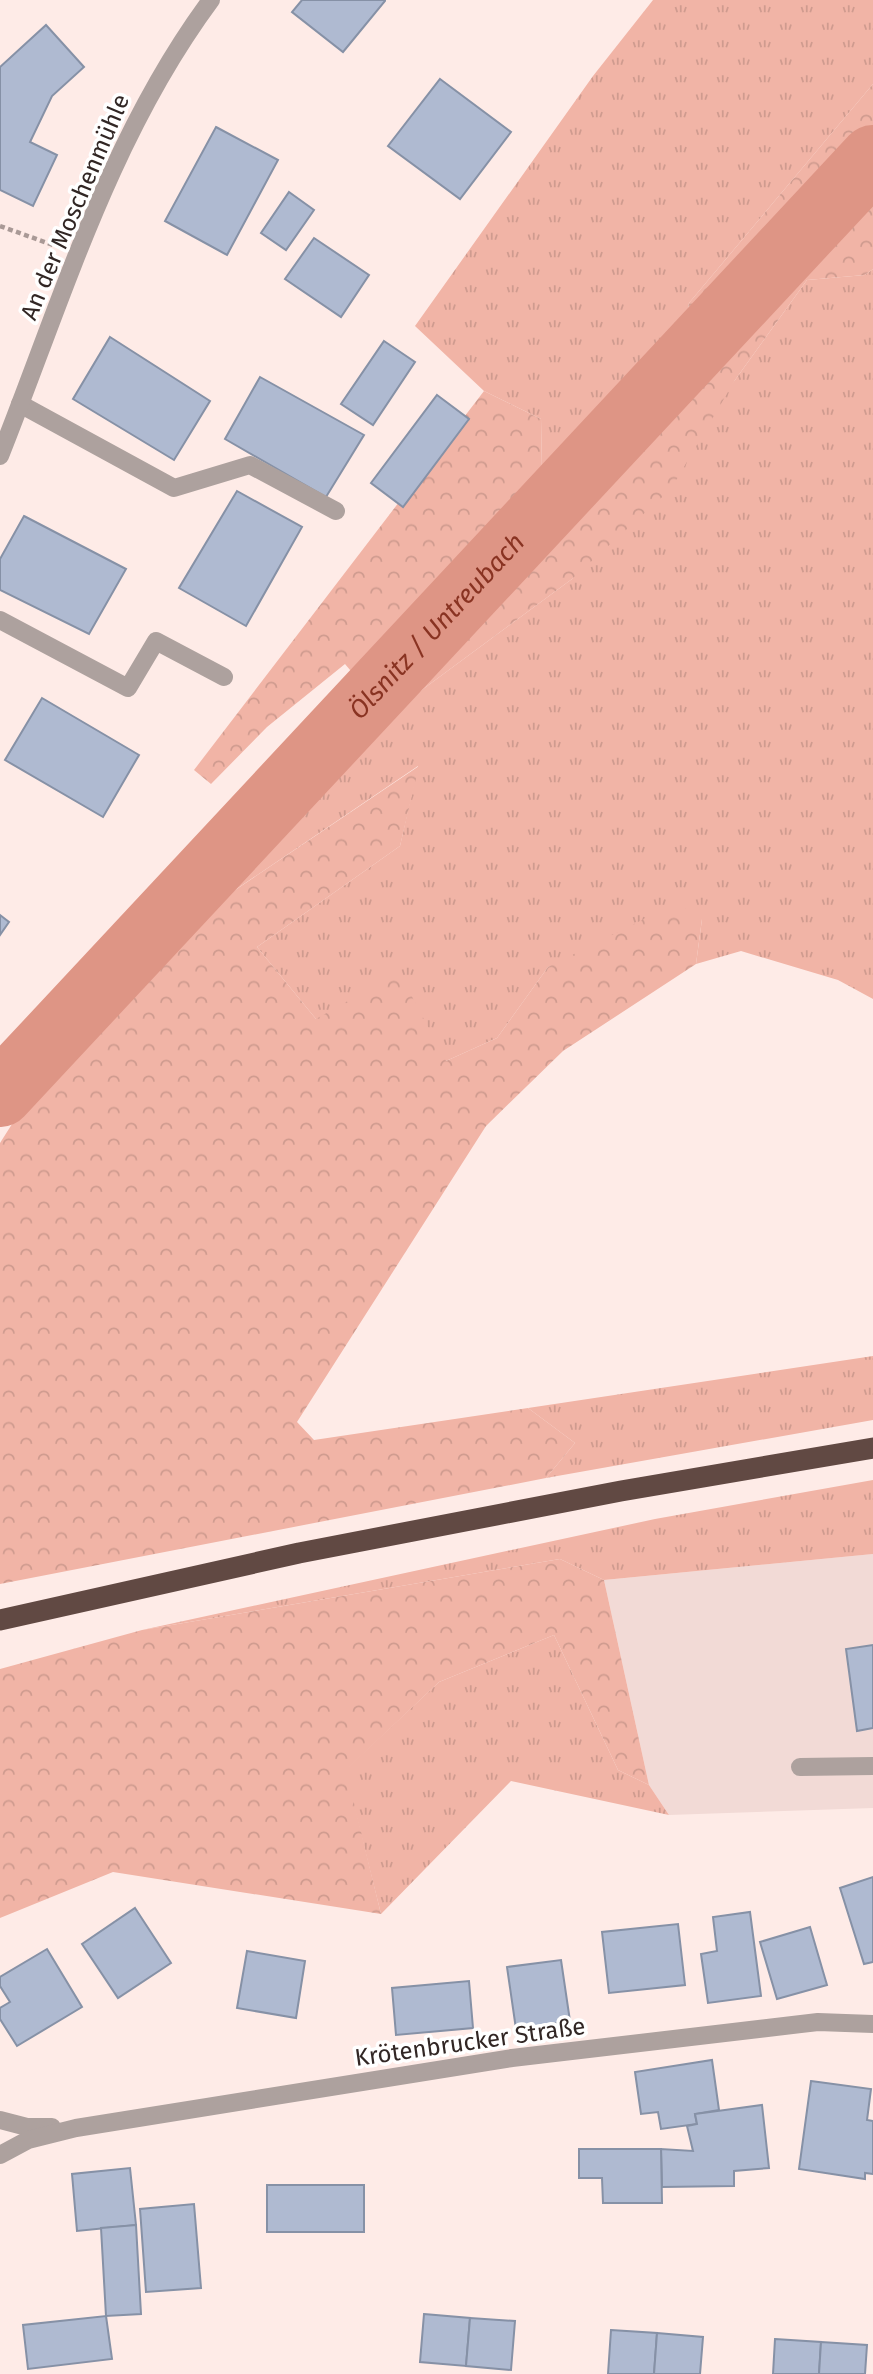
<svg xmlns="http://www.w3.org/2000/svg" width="873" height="2374" font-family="'Fira Sans',sans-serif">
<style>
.built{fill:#f2dad6}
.grass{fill:url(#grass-tufts)}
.forest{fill:url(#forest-crowns)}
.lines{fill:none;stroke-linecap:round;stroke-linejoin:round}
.river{stroke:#de9585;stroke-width:66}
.building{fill:#afbad1;stroke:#8691a6;stroke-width:2}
.path{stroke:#a99996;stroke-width:4.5;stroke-dasharray:5 3.5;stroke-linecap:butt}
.minor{stroke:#ada19e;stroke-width:18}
.highway{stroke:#614943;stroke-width:21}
.labels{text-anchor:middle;stroke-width:7;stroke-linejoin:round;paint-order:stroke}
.street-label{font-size:24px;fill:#312624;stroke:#fff}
.water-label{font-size:26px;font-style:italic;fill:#893322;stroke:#fff}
</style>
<defs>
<pattern id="grass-tufts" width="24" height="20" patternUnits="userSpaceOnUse" patternTransform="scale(1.75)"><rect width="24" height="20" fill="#f1b4a6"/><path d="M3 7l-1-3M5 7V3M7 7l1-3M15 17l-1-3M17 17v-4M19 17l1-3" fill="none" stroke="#cf9b8f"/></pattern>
<pattern id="forest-crowns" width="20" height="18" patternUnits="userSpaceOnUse" patternTransform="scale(1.75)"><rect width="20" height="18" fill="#f1b4a6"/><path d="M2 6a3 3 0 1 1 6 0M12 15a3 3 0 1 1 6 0" fill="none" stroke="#cf9b8f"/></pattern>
</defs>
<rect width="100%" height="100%" fill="#feebe7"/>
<!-- built -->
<polygon class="built" points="873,1554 873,1808 669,1815 649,1785 604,1580"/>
<!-- grass -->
<g class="grass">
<polygon points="653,0 873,0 873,84 689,303 672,396 606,484 542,473 541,419 484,391 415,326 593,76"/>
<polygon points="873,269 873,999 838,980 741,951 696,964 702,919 548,967 497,1038 446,1061 316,1019 257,947 400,846 418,766 210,907 388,715 572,579 735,380 807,280 865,275"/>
<polygon points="873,1356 873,1420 546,1478 575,1443 528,1408"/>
<polygon points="873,1480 873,1554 604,1580 560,1559 142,1630 655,1519"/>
<polygon points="554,1635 618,1770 649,1785 669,1815 511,1781 381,1914 345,1770 439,1682"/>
</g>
<!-- forest -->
<g class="forest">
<polygon points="873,84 873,269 865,275 807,280 735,380 671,489 572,579 388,715 345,664 267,727 211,784 194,770 484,391 541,419 542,473 606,483 672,396 689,303"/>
<polygon points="419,766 400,846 257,947 316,1019 399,972 446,1061 497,1038 548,967 676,903 702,919 696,964 563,1051 486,1126 297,1422 314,1440 528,1408 575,1443 546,1478 0,1584 0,1143 26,1102 210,907"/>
<polygon points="560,1559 604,1580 649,1785 618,1770 554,1635 439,1682 346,1770 381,1914 113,1872 0,1918 0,1669 142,1630"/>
</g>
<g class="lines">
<!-- river -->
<path class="river" id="s1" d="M0,1094l873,-936"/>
</g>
<!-- building -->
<g class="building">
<polygon points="302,0 385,0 385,1 343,52 292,12"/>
<polygon points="46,25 84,67 52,96 30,142 57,155 33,206 0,190 0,67"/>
<polygon points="440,79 511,132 460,199 388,146"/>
<polygon points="216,127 278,160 227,255 165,221"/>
<polygon points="289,192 314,210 286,250 261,233"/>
<polygon points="314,238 369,275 341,317 285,279"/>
<polygon points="110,337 210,401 174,460 73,399"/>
<polygon points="384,341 415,362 373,425 341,404"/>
<polygon points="260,377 364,435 326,497 225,439"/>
<polygon points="437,395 469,419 403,507 371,483"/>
<polygon points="237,491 302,527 246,626 179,588"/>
<polygon points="24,516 126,569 89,634 0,590 0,559"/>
<polygon points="42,698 139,755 103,817 5,760"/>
<polygon points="0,915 9,922 0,935"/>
<polygon points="873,1645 873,1728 857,1731 846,1649"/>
<polygon points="873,1877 873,1962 864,1964 840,1888"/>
<polygon points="135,1908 171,1963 118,1998 82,1944"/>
<polygon points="750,1912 761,1996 708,2003 701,1954 717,1951 713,1917"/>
<polygon points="678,1924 685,1985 609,1993 602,1932"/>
<polygon points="810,1927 827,1985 777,1999 760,1942"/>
<polygon points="47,1949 82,2007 17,2046 0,2019 0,2008 10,2002 0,1986 0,1977"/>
<polygon points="247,1951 305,1961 296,2018 237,2008"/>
<polygon points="561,1960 570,2021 516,2029 507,1967"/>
<polygon points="469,1981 473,2028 396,2035 392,1988"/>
<polygon points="712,2060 719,2110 695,2114 697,2124 661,2129 658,2112 641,2114 635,2072"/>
<polygon points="811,2081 871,2089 867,2120 873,2121 873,2174 865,2173 865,2179 799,2169"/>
<polygon points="762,2105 769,2168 734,2171 734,2186 662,2187 661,2149 693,2151 687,2126 697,2124 695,2114"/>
<polygon points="579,2149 661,2149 662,2203 603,2203 602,2178 579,2178"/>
<polygon points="130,2168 136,2225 77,2231 72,2174"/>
<rect x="267" y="2185" width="97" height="47"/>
<polygon points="194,2204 201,2288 146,2292 140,2209"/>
<polygon points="136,2225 141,2314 106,2316 101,2228"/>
<polygon points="424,2314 470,2318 466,2366 420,2362"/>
<polygon points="106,2316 112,2359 28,2369 23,2325"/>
<polygon points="470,2318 515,2321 511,2370 466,2366"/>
<polygon points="611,2330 657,2333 654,2374 608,2374"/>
<polygon points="657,2333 703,2337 700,2374 654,2374"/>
<polygon points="775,2339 821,2342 819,2374 773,2374"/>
<polygon points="821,2342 867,2345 865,2374 819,2374"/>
</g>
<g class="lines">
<!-- path -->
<polyline class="path" points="0,226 53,245"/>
<!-- minor -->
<g class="minor">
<polyline points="20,404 174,488 250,465 336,511"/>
<path d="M0,456c62,-156 110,-320 211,-456"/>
<polyline points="0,620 128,688 156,641 224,677"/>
<polyline points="800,1767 873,1766"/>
<polyline points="0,2120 27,2127 52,2127"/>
<polyline points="0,2155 28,2140 76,2128 512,2058 818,2022 873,2024"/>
</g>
<!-- highway -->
<polyline class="highway" points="0,1620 299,1553 621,1491 873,1448"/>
</g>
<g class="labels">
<!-- street labels -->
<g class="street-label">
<text transform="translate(75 207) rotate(-67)" y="8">An der Moschenmühle</text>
<text transform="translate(470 2042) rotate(-8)" y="8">Krötenbrucker Straße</text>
</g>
<!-- water labels -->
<g class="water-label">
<text dy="9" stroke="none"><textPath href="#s1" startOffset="640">Ölsnitz / Untreubach</textPath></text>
</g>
</g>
</svg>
